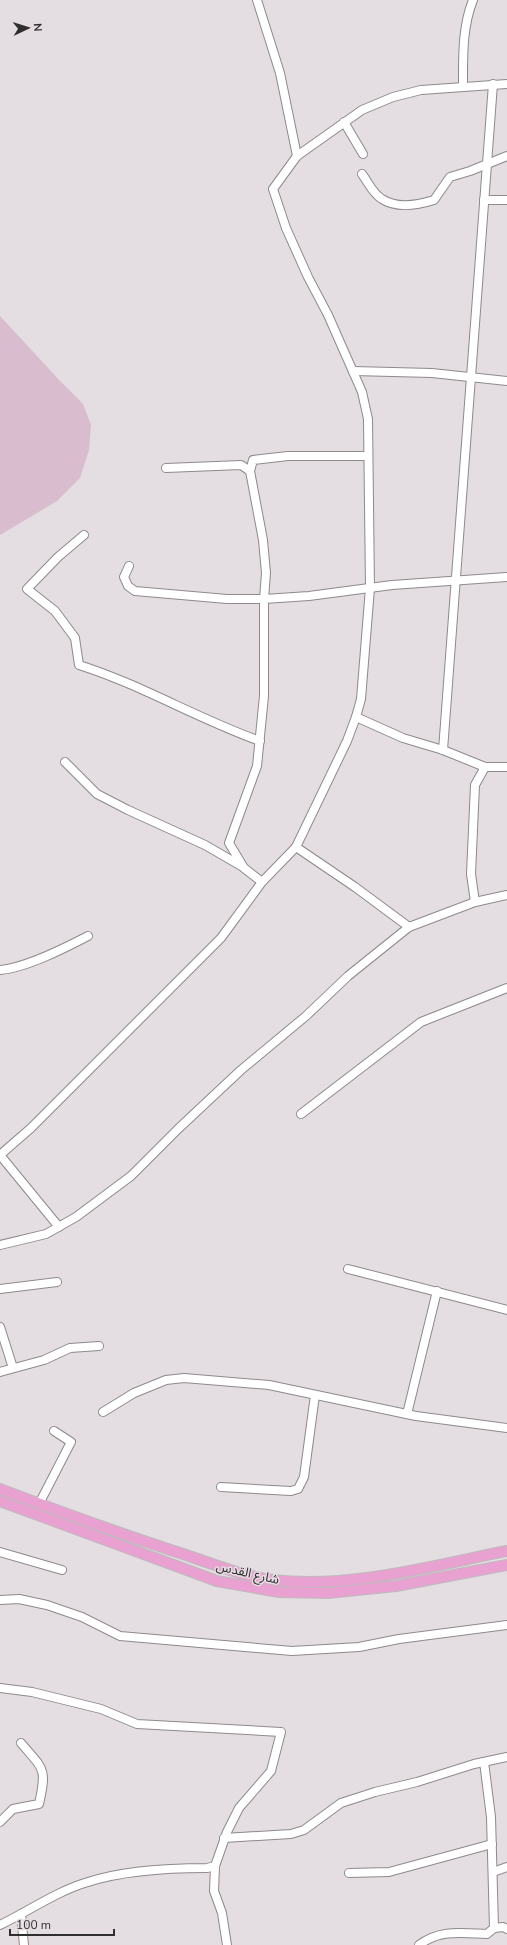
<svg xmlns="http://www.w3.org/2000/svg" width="507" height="1945" font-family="'Nunito Sans','Noto Sans Arabic',sans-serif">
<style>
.green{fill:#d9bccd}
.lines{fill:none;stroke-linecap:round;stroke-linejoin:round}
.minor-casing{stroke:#8f898c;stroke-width:10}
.major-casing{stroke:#bcbcbc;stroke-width:12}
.minor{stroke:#fff;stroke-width:8}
.major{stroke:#e9a1d1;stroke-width:10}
.labels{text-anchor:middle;stroke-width:3;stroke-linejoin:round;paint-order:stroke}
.street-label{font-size:13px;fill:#2f2d2e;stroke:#e4dde1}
</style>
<rect width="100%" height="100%" fill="#e4dde1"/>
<!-- green -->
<polygon class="green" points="0,316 61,382 83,404 91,425 89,450 80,478 57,501 0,535"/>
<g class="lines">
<defs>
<g id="minor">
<polyline points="257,0 280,73 297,156"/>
<path d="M463,87c0,-29 -1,-60 10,-87"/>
<polyline points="344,122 363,154"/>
<path d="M362,174c6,8 11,20 20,25 15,10 36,6 52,1l16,-23 20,-6 37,-15"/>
<polyline points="484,200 507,200"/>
<polyline points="353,371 432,373 507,381"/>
<polyline points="250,471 253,460 288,456 368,456"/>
<path d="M84,535l-26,22 -31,32 28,22 20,27 4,27c63,20 119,54 181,76"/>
<polyline points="129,566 124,577 128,586 135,591 227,599 264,599 266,573 263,540 250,471 241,465 166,468"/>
<polyline points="356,717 403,738 443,750 485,767 507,767"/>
<polyline points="443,750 493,84"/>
<polyline points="65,762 97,794 128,810 205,845 243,867"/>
<polyline points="262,882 244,868 229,843 257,766 264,696 264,599 309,596 392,585 507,577"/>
<polyline points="475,902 471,874 475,785 485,767"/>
<polyline points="409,927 355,887 296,847 347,741 356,717 361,699 370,588 368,419 362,392 328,315 308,277 286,228 273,189 297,156 362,110 393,97 421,90 507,84"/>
<path d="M0,970c26,-2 65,-22 88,-34"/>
<polyline points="301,1114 421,1022 507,988"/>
<polyline points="59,1227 0,1155 31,1128 221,938 262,882 296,847"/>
<polyline points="0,1245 46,1234 76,1217 131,1176 178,1129 241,1070 306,1016 348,976 409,927 475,902 507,895"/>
<polyline points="348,1269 507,1310"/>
<polyline points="0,1289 57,1282"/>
<polyline points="0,1327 13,1368"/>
<polyline points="0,1372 44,1360 70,1348 99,1346"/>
<polyline points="103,1412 134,1393 166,1380 184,1378 269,1385 416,1416 507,1428"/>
<polyline points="407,1414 437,1291"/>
<polyline points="221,1487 291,1491 298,1489 304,1477 315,1395"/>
<polyline points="39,1504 71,1442 54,1431"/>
<polyline points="0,1552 62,1570"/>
<polyline points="0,1600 19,1599 47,1605 82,1617 120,1636 292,1651 359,1647 399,1639 507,1625"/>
<polyline points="0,1688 32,1692 101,1709 137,1724 281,1732 271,1771 239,1808 227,1832 215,1866 214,1891 222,1913 227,1945"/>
<polyline points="484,1762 491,1817 494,1928 503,1927 507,1929"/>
<path d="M0,1822l13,-13 26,-5c8,-36 5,-34 -18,-61"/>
<polyline points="224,1838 291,1834 304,1830 341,1803 375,1792 417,1782 474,1764 507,1757"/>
<polyline points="493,1872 507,1867"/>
<polyline points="349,1873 389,1872 492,1844"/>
<polyline points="21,1914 24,1945"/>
<path d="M0,1925c29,-14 57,-34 88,-43 34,-11 83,-14 119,-14l8,-2"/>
<path d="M419,1945c21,-16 43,-12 68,-11l7,-6"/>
</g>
<g id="major">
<path d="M0,1489c61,23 121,45 183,65 27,9 62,23 90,26 78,9 158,-14 234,-29"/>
<polyline points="0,1501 217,1581 279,1592 328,1593 396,1586 507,1565"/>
</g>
</defs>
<!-- minor casing -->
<use href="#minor" class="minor-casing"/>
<!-- major casing -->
<use href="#major" class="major-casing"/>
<!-- minor -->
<use href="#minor" class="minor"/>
<!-- major -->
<use href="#major" class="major"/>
</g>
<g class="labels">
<!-- street labels -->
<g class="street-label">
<text transform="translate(248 1572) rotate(13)" y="5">شارع القدس</text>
</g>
</g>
<!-- north arrow -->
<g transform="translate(28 28) rotate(86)" stroke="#e4dde1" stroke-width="3" paint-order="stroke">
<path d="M0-3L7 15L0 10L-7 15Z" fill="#2f2d2e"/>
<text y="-6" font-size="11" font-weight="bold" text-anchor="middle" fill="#2f2d2e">N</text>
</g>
<!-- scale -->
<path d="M10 1929v6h104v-6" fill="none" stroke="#2f2d2e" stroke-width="2"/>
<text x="16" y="1929" font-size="12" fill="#2f2d2e" stroke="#e4dde1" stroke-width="3" paint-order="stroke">100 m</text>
</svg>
